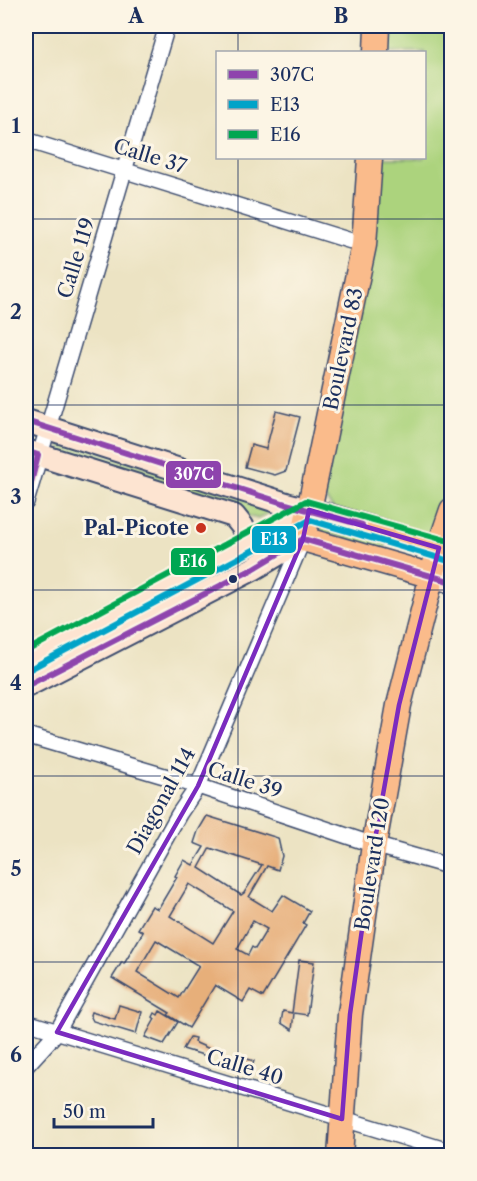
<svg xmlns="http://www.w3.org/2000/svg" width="477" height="1181" font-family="'Libre Caslon Text',serif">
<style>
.green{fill:#acd37d;stroke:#64816e;stroke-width:1.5}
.building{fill:#e7af7a;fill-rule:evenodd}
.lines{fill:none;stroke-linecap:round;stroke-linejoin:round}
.street-casing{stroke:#3a4a6d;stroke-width:18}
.secondary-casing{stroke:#3a4a6d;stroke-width:26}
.primary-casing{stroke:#3a4a6d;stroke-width:27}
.street{stroke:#fff;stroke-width:15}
.secondary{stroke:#fde4d1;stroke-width:22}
.primary{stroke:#fabb8b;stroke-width:24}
.bus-1-casing{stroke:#fcf5e5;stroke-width:10}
.bus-2-casing{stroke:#fcf5e5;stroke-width:10}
.bus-3-casing{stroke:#fcf5e5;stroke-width:10}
.bus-1{stroke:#8e44ad;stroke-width:6}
.bus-2{stroke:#01a3c8;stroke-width:6}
.bus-3{stroke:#00a651;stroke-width:6}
.marked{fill:none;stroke:#7b2cbf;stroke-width:4.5;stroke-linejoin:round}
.grid{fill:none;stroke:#1b2f5e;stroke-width:1.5;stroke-opacity:0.55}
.poi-dot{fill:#c8321e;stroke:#fcf5e5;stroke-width:2}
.bus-dot{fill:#1b2f5e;stroke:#fcf5e5;stroke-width:2}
.labels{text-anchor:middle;stroke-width:6;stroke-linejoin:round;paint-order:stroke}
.street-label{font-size:20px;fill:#1b2f5e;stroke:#fcf5e5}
.poi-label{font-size:20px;font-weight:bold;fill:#1b2f5e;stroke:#fcf5e5;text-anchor:end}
.line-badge{stroke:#fcf5e5;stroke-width:2}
.badge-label{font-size:16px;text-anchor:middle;font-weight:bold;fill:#fff}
.neatline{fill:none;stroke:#1b2f5e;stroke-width:2}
.grid-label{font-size:20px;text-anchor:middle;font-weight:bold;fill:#1b2f5e}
</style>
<rect width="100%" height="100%" fill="#fcf5e5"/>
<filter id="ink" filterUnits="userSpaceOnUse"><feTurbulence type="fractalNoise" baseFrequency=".0167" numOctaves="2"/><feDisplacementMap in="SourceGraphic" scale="12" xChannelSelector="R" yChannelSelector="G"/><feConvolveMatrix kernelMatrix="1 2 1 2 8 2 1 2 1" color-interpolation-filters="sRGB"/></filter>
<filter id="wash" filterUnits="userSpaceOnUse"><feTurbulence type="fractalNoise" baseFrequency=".008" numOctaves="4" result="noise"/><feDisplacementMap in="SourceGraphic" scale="24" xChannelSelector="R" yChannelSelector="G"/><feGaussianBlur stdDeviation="1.35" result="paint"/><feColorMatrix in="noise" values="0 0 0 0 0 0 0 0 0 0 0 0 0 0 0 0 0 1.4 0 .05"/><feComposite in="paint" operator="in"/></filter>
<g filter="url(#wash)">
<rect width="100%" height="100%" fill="#ece3c3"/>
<!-- green -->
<g class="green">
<polygon points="385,26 451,26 451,483 438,528 427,534 335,511 327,501 320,488 379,158 424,158 424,52 384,52"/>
<polygon points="68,441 276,509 258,519 64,455 59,446"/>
<polygon points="317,524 388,538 386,549 322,532"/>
</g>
<g id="blocks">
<!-- building -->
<g class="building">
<polygon points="276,411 300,417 286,471 275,475 245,467 251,445 266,449"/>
<path d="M207,816l71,22 4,18 -4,14 -11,-4 -18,31 23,14 11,-16 27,16 -7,12 3,2 -43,72 -13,-7 -7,12 -28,-17 -26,43 -21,-13 2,-2 -58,-35 10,-16 2,2 19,-32 -5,-3 14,-23 6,3 19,-32 -2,-1 9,-16 9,5 11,-18 -10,-4 4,-12zM210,848l52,17 -18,28 -3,2 -42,-27zM189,884l44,27 -20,32 -43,-27zM253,921l14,8 -12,20 -3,-2 -4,8 -11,-6zM156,940l43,26 -20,32 -42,-26z"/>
<polygon points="299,960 314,962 307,1015 294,1013 292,1030 281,1023 283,1011 292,1013"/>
<polygon points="119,1005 142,1012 136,1034 93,1021 90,1015 91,1012 115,1019"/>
<polygon points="160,1011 178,1022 164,1044 145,1037 155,1019 153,1017 155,1013 158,1015"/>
<polygon points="190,1037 195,1038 194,1042 212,1050 210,1057 183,1049"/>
<polygon points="241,1057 254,1061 251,1069 239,1065"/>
</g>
</g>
</g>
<g filter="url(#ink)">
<use href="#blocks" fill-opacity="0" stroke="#3a4a6d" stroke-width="1.5"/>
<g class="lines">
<defs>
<g id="street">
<polyline points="26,140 364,245"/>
<polyline points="26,502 167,26"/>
<polyline points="26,735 198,786 374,845 452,867"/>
<polyline points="26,1022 452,1152"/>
<polyline points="26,1066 57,1032 179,814 198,786 303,539"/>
</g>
<g id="secondary">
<polyline points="26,421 286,504 309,510"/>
<polyline points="26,451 234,516 242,526 247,537 241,547"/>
<polyline points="432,576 452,582"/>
<polyline points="26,661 309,510"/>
<polyline points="26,686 253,569 303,539"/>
</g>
<g id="primary">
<polyline points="376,52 377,26"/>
<polyline points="370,158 364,245 303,539 432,576"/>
<polyline points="309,510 439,548"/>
<polyline points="340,1156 350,1014 374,845 399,705 439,548 452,510"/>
</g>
</defs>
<!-- street casing -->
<use href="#street" class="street-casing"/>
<!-- secondary casing -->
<use href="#secondary" class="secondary-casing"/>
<!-- primary casing -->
<use href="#primary" class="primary-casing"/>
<!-- street -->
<use href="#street" class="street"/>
<!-- secondary -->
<use href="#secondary" class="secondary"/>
<!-- primary -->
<use href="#primary" class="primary"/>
<defs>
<g id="bus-1">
<polyline points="26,421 286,504 362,525"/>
<polyline points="26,451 38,455 26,502"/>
<polyline points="26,686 253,569 303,539 452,582"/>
</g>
<polyline id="bus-2" points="30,669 310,520 449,561"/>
<polyline id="bus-3" points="26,651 306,501 452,542"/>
</defs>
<!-- bus-1 casing -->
<use href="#bus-1" class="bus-1-casing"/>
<!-- bus-2 casing -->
<use href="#bus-2" class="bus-2-casing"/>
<!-- bus-3 casing -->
<use href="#bus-3" class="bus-3-casing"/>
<!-- bus-1 -->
<use href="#bus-1" class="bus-1"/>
<!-- bus-2 -->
<use href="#bus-2" class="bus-2"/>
<!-- bus-3 -->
<use href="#bus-3" class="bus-3"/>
</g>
</g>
<!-- marked area -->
<path class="marked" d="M309,510l130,38 -40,157 -25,140 -24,169 -8,105 -285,-87 141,-246 105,-247z"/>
<!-- grid -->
<path class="grid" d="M238,26v26M238,158v998M26,219h426M26,405h426M26,590h426M26,776h426M26,962h426"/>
<!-- markers -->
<circle class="poi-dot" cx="201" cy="528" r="6"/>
<circle class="bus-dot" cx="233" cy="579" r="5"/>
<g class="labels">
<!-- street labels -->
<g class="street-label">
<text transform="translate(150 156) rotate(17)" y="7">Calle 37</text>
<text transform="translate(76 258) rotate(-73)" y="7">Calle 119</text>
<text transform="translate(343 349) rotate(-78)" y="7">Boulevard 83</text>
<text transform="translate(245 780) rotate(18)" y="7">Calle 39</text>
<text transform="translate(161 801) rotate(-61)" y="7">Diagonal 114</text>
<text transform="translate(372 864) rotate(-81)" y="7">Boulevard 120</text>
<text transform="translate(245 1067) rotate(17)" y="7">Calle 40</text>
</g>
<!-- poi labels -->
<g class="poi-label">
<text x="189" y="535">Pal-Picote</text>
</g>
</g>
<g class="line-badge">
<rect x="165" y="460" width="57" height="29" rx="6" fill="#8e44ad"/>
<rect x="251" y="525" width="46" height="29" rx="6" fill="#01a3c8"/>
<rect x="170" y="547" width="46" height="29" rx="6" fill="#00a651"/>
</g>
<g class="badge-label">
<text x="194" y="480">307C</text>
<text x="274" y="545">E13</text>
<text x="193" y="567">E16</text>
</g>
<!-- margin -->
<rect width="477" height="1181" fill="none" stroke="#fcf5e5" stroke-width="66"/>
<!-- legend -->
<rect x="216" y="51" width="210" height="108" fill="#fcf5e5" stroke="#a2a6af" stroke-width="1.5"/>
<rect x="228" y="70" width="30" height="9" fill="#8e44ad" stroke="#a2a6af" stroke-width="1.5"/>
<text x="270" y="81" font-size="18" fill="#1b2f5e">307C</text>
<rect x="228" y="100" width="30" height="9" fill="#01a3c8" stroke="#a2a6af" stroke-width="1.5"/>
<text x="270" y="111" font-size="18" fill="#1b2f5e">E13</text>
<rect x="228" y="130" width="30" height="9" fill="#00a651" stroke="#a2a6af" stroke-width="1.5"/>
<text x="270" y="141" font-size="18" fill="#1b2f5e">E16</text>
<!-- scale -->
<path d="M54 1118v9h99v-9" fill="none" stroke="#1b2f5e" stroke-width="3"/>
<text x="63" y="1118" font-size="18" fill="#1b2f5e" stroke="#fcf5e5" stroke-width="4.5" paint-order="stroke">50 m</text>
<rect x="33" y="33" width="411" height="1115" class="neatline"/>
<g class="grid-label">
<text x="136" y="23">A</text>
<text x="341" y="23">B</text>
<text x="16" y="133">1</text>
<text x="16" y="319">2</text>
<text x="16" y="504">3</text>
<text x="16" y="690">4</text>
<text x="16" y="876">5</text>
<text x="16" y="1062">6</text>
</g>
</svg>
